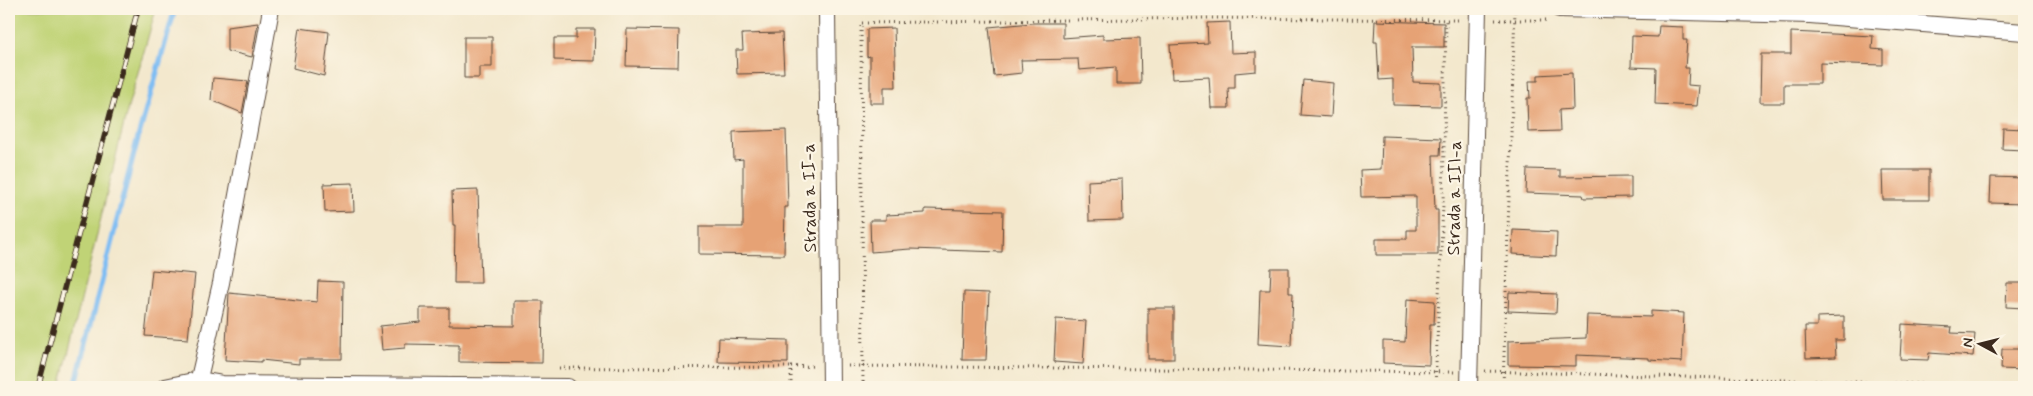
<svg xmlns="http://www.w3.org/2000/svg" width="2033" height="396" font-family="Mynerve,sans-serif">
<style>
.green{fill:#c0d376;stroke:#7e7e4a}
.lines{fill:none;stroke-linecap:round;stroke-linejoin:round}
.stream{stroke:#80bef3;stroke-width:5.5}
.building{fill:#e6a275}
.street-casing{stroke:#574638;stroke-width:18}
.path{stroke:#574638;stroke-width:3;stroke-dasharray:1 4;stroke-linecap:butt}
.street{stroke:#fff;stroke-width:16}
.rail-casing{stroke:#3b2a1e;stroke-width:5.5}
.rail{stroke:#fcf5e5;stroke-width:4;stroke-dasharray:11;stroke-linecap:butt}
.labels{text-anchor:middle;stroke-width:4.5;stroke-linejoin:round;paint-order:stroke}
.street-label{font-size:18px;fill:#3b2a1e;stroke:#fcf5e5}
</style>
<rect width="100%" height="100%" fill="#fcf5e5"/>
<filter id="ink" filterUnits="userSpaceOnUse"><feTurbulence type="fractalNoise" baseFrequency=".02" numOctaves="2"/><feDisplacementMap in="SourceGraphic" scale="10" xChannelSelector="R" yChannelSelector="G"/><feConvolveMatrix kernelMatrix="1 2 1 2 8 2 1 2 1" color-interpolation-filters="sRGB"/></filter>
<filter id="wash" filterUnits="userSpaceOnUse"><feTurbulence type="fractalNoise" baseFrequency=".0096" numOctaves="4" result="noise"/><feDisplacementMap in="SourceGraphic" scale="20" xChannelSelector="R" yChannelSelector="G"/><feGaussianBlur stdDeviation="1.12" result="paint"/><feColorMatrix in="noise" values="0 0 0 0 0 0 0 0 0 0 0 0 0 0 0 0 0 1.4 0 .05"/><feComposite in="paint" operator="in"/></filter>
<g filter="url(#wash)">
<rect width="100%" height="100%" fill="#f3e8cd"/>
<!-- green -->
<polygon class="green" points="9,9 156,9 127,111 60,387 9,387"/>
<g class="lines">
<!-- stream -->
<polyline class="stream" points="75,387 137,141 175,9"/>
</g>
<g id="blocks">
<!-- building -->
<g class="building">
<polygon points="1375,21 1444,23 1444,47 1412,47 1413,82 1441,83 1441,106 1393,105 1393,79 1379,80 1377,42 1374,42"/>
<polygon points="1230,22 1231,53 1256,52 1256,71 1235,73 1235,88 1228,88 1229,108 1211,108 1209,77 1172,79 1170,45 1208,43 1207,23"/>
<polygon points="258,23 252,57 227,51 227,27"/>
<polygon points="1032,23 1063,23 1063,38 1103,35 1103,39 1140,38 1141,84 1116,84 1116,67 1079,70 1078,59 1021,60 1022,73 994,76 989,27"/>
<polygon points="1659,26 1683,27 1683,40 1687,40 1685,68 1689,68 1688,85 1699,86 1697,106 1655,104 1656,68 1631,67 1632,36 1658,37"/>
<polygon points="299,28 329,32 324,76 293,68"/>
<polygon points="894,28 896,87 884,87 884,103 870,103 870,56 867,57 867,29"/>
<polygon points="576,29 595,29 594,61 554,60 554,38 576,38"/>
<polygon points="627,29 679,30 678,67 626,66"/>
<polygon points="1791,32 1873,36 1872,49 1883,50 1883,65 1820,63 1820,84 1784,84 1784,103 1760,103 1761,54 1791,54"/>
<polygon points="782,33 784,73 737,74 736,50 743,50 742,34"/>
<polygon points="464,37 492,37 492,67 479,67 479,78 464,78"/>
<polygon points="1572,73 1573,109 1559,110 1560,131 1528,132 1527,98 1530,98 1529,81 1538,81 1538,75"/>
<polygon points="213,78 248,81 242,113 211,100"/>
<polygon points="1303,80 1333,83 1331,117 1300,115"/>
<polygon points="2003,128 2024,129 2024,150 2002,149"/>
<polygon points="786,130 788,207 785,207 784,255 699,254 699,227 743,227 743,159 734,160 733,132"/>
<polygon points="1382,136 1441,138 1440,155 1433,155 1435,210 1438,210 1438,255 1376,255 1376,239 1407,239 1407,230 1416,230 1416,196 1361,197 1360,170 1381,169"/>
<polygon points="1527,169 1560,170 1560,177 1631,176 1631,197 1584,198 1583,195 1526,193"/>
<polygon points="1882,170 1929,170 1929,200 1883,200"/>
<polygon points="1991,177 2024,178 2024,204 1990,203"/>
<polygon points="1122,179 1123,220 1089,221 1088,181"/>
<polygon points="353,183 354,211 325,212 324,184"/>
<polygon points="478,190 481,283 454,283 455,225 453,225 452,191"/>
<polygon points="925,209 1003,211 1002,252 910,249 871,252 870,220 886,220 886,215 925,213"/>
<polygon points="1513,230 1557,232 1556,256 1512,254"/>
<polygon points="1271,268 1289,268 1289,293 1293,293 1291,346 1258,344 1260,290 1270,290"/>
<polygon points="152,270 195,274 188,339 145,336"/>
<polygon points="318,281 343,282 342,359 299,359 299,364 261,360 261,362 225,360 229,293 317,302"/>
<polygon points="2007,283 2024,283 2024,308 2006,307"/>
<polygon points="964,292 989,293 986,360 962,360"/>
<polygon points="1509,292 1557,294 1556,313 1508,311"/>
<polygon points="1407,299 1435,301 1434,324 1430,324 1429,365 1383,363 1383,341 1405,342"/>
<polygon points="514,301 543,301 542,363 459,362 459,345 405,344 405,348 382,350 380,326 420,322 420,308 449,308 449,325 514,326"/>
<rect x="1148" y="308" width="26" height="51"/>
<polygon points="1651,311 1684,313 1682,362 1649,360 1649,358 1576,355 1576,366 1508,365 1508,341 1586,338 1587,315 1651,317"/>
<polygon points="1844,316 1844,340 1835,340 1836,357 1806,358 1805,326 1817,326 1817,317"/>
<polygon points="1056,319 1086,321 1083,364 1054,362"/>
<polygon points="1902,324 1952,327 1951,333 1975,334 1973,356 1929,353 1928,360 1900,359"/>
<polygon points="719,338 788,340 788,363 718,362"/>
<polygon points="2002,349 2024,349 2024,370 2001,369"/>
</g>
</g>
</g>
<g filter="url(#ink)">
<use href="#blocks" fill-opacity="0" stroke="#574638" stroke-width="1"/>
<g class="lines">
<defs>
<g id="street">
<polyline points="827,9 831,387"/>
<polyline points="1559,9 1810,15 2024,32"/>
<polyline points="165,387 198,380 222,384 568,387"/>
<polyline points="197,387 221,283 271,9"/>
<polyline points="1469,387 1478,9"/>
</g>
</defs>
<!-- street casing -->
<use href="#street" class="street-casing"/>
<!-- path -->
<g class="path">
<polyline points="1495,20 1546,20"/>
<polyline points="848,366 1454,372"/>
<polyline points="559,368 791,367"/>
<polyline points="1485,371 2024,387"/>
<polyline points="791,387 791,367 814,366"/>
<polyline points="863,387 861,23 1208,18 1461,20"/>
<polyline points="1435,387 1443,205 1446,20"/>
<polyline points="1503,387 1515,9"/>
</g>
<!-- street -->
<use href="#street" class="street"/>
<defs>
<polyline id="rail" points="38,387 138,9"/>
</defs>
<!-- rail casing -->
<use href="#rail" class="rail-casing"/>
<!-- rail -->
<use href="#rail" class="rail"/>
</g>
</g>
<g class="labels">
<!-- street labels -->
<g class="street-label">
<text transform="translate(809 198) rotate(-91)" y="6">Strada a II-a</text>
<text transform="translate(1454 198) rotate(-89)" y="6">Strada a III-a</text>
</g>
</g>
<!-- margin -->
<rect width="2033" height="396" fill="none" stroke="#fcf5e5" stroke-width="30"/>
<!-- north arrow -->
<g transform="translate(1980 344) rotate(277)" stroke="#fcf5e5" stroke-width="4" paint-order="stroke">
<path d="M0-4L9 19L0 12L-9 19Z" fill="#3b2a1e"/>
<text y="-8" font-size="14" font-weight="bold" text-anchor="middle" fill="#3b2a1e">N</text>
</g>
</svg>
